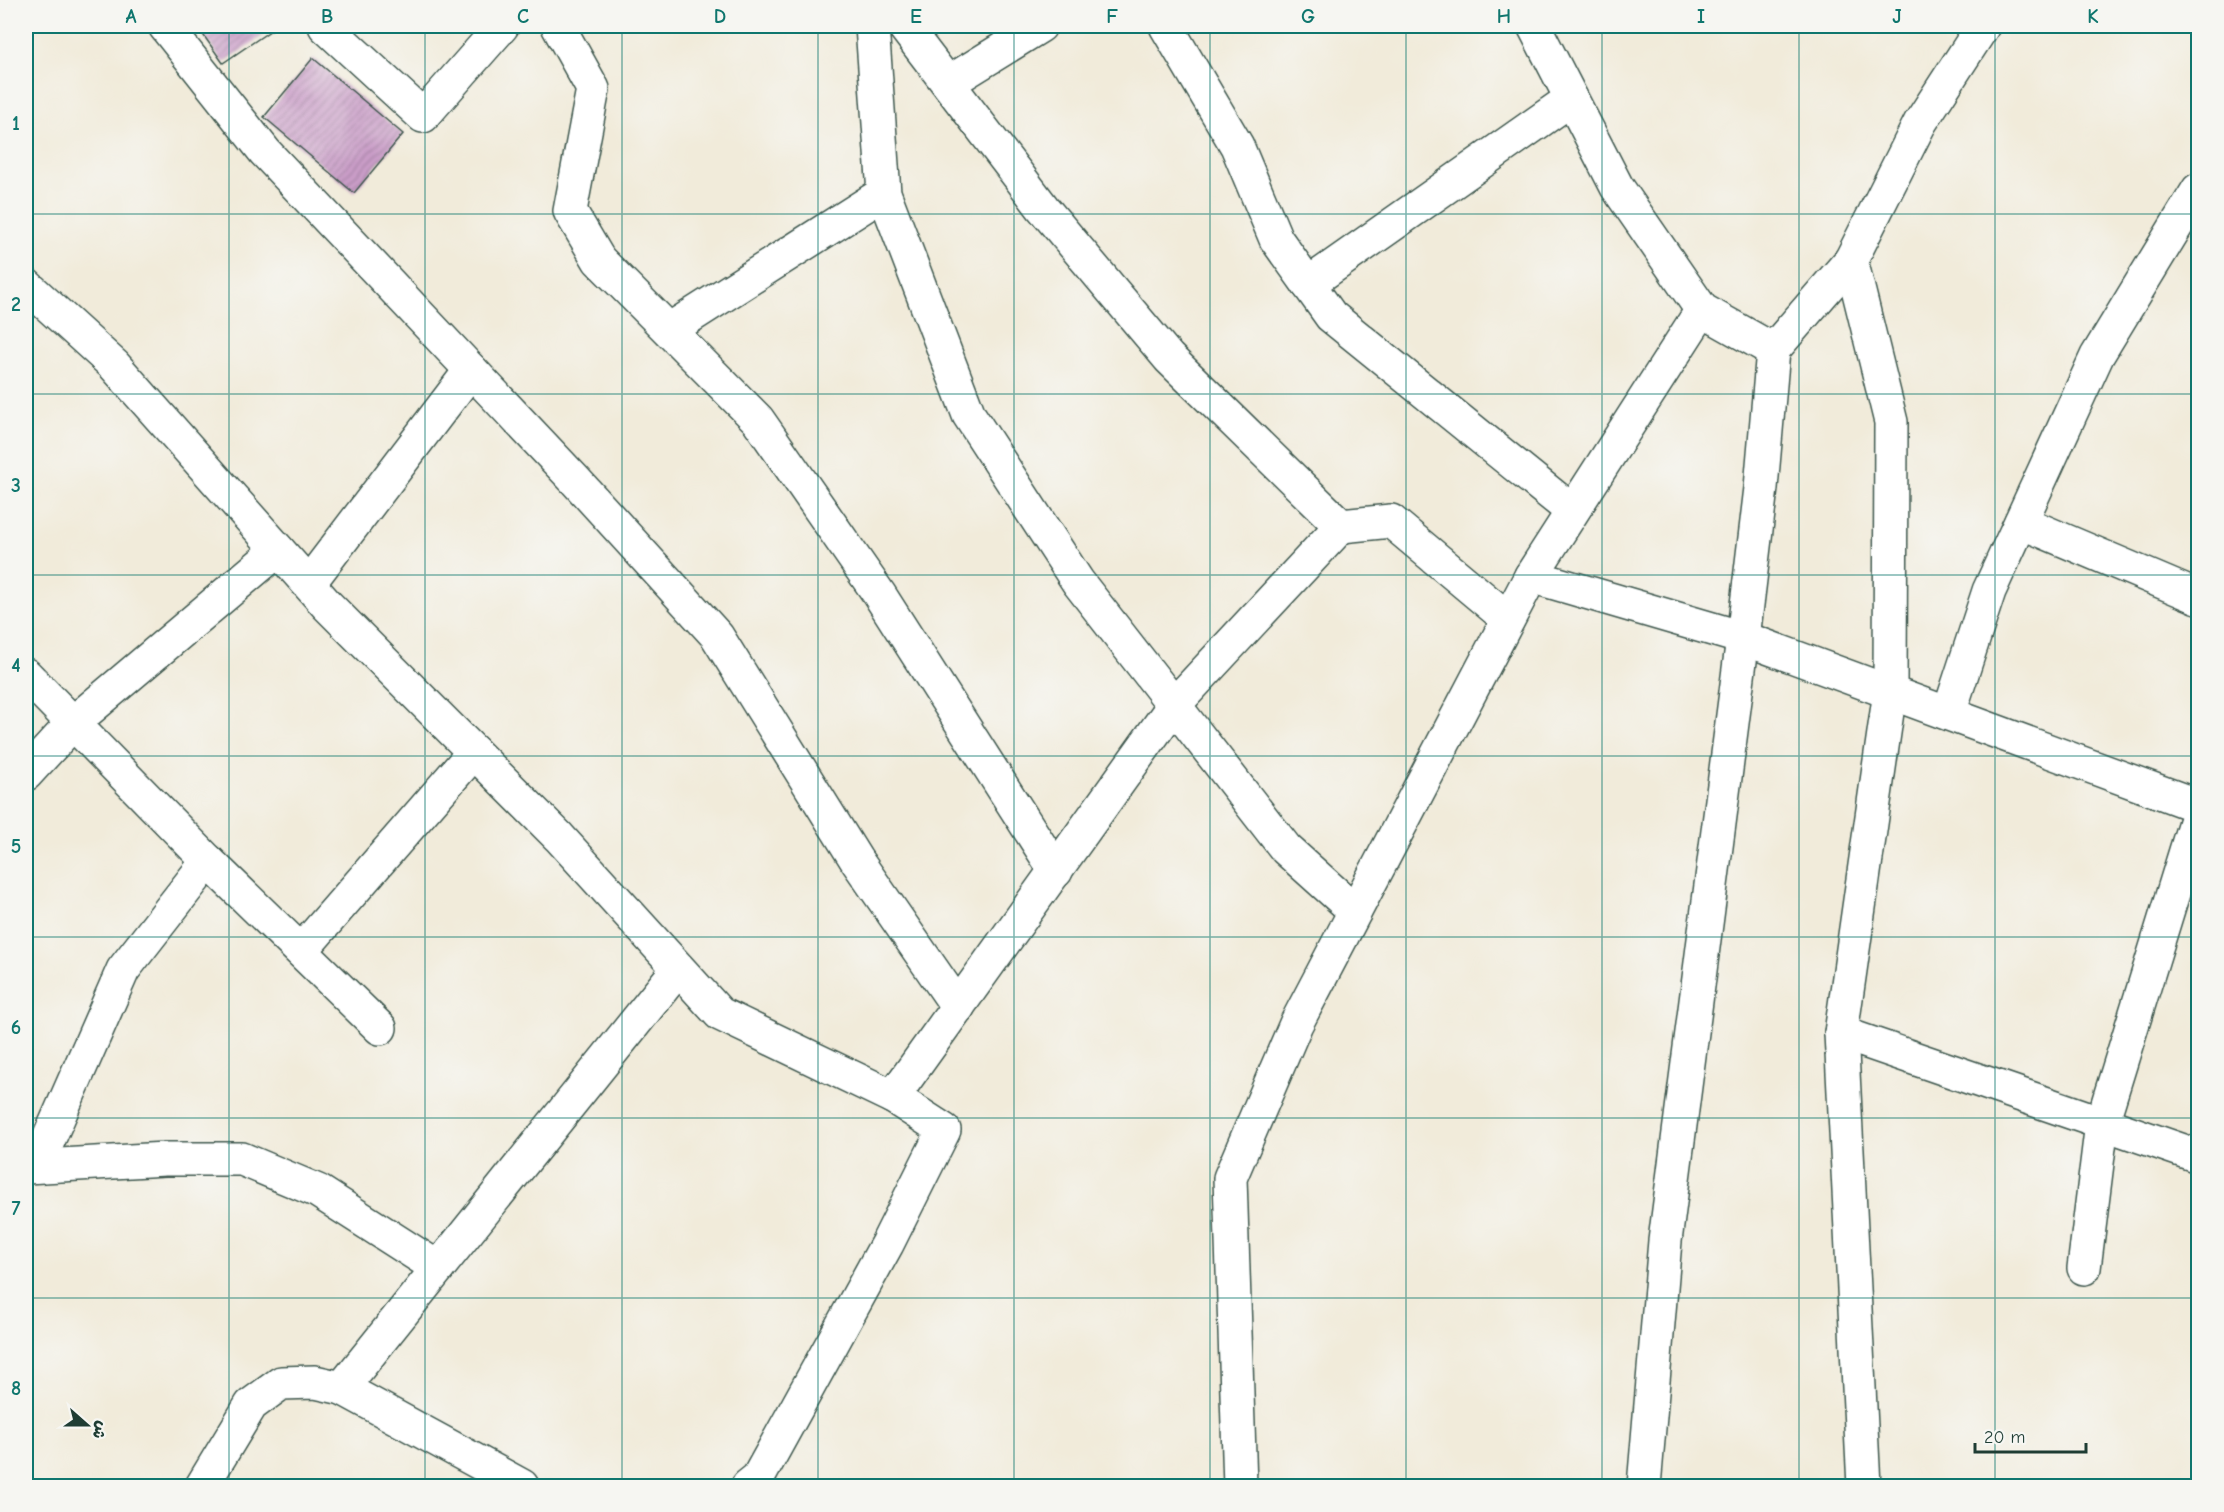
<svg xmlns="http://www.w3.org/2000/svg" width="2224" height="1512" font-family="'Comic Neue','Playpen Sans Arabic',sans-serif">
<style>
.building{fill:url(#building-hatch)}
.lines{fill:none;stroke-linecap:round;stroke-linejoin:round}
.minor-casing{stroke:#3e574d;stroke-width:36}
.minor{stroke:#fff;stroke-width:33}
.grid{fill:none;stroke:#0f766e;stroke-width:1.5;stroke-opacity:0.55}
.neatline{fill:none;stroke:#0f766e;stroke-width:2}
.grid-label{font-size:20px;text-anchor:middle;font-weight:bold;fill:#0f766e}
</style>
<defs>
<pattern id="building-hatch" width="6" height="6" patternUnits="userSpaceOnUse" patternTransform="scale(1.5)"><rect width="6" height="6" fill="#ca9dc8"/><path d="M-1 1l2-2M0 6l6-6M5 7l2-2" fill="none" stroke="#a381a3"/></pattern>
</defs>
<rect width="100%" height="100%" fill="#f6f6f2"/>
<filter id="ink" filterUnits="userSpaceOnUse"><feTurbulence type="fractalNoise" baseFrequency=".0167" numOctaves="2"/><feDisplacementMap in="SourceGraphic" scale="12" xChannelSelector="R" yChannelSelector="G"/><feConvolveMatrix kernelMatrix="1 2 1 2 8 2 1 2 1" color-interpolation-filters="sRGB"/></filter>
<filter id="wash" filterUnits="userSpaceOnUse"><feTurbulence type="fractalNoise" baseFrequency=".008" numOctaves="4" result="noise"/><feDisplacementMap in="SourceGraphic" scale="24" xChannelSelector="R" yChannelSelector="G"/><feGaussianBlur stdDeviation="1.35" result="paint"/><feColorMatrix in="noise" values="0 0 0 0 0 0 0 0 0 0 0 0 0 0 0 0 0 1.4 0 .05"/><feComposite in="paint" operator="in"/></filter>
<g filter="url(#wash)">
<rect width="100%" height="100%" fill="#f1ebda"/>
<g id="blocks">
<!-- building -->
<g class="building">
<polygon points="197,26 277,26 223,63"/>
<polygon points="313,58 403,134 354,193 264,117"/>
</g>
</g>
</g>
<g filter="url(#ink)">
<use href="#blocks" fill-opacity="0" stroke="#3e574d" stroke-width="1.5"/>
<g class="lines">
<defs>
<g id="minor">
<polyline points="165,26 265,152 575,480 717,636 857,861 958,1007"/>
<polyline points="325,26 423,116 502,26"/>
<polyline points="558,26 593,89 570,211 599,260 758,420 879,594 1056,871"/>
<polyline points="872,26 884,193 969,415 1078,582 1174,705 1341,526"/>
<polyline points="904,26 1043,208 1169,358 1341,526 1391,521 1508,619"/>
<polyline points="1166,26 1237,146 1276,239 1331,316 1572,511"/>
<polyline points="1534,26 1617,187 1702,310 1773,350"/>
<polyline points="948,83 1040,26"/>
<polyline points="1851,260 1891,422 1890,691 1841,1033 1864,1486"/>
<polyline points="1308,284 1571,99"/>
<polyline points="26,285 114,365 327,605 559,837 720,1014 893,1097 944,1130 887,1244 758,1478 748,1486"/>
<polyline points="669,330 884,193"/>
<polyline points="2021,522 2198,597"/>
<polyline points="1531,576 1743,638 2198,806"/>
<polyline points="309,583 471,370"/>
<polyline points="26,675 208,861"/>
<polyline points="1949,713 1989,591 2097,356 2198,190"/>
<polyline points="26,774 73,723 278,550"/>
<polyline points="301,951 474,752"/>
<polyline points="1841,1033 2198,1156"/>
<polyline points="893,1097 1174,705 1286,849 1355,911"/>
<polyline points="37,1166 123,970 208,861 380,1028"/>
<polyline points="26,1167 165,1159 242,1159 318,1191 438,1268"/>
<polyline points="2084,1268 2102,1123 2198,812"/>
<polyline points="202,1486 251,1405 281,1383 315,1382 342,1388"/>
<polyline points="522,1486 342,1388 678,969"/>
<polyline points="1240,1486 1230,1178 1296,1024 1531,576 1702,310"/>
<polyline points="1644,1486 1665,1241 1743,638 1761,488 1773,350 1851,260 1920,123 1983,26"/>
</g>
</defs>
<!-- minor casing -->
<use href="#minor" class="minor-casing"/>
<!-- minor -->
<use href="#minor" class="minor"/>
</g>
</g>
<!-- grid -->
<path class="grid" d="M229,26v1460M425,26v1460M622,26v1460M818,26v1460M1014,26v1460M1210,26v1460M1406,26v1460M1602,26v1460M1799,26v1460M1995,26v1460M26,214h2172M26,394h2172M26,575h2172M26,756h2172M26,937h2172M26,1118h2172M26,1298h2172"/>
<!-- margin -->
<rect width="2224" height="1512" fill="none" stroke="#f6f6f2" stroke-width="66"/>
<!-- north arrow -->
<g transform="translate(87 1425) rotate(111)" stroke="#f6f6f2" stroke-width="4.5" paint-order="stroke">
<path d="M0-4.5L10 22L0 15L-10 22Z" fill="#1f3d34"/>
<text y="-9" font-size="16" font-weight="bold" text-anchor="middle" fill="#1f3d34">ش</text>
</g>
<!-- scale -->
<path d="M1975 1443v9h111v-9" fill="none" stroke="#1f3d34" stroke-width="3"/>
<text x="1984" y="1443" font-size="18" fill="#1f3d34" stroke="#f6f6f2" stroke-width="4.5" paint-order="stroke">20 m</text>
<rect x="33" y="33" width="2158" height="1446" class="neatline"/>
<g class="grid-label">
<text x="131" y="23">A</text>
<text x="327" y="23">B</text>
<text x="523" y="23">C</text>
<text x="720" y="23">D</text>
<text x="916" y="23">E</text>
<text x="1112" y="23">F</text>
<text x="1308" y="23">G</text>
<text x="1504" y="23">H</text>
<text x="1701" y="23">I</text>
<text x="1897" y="23">J</text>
<text x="2093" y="23">K</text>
<text x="16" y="130">1</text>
<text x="16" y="311">2</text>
<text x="16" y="492">3</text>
<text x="16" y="672">4</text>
<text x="16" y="853">5</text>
<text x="16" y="1034">6</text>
<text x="16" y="1215">7</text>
<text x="16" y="1395">8</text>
</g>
</svg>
